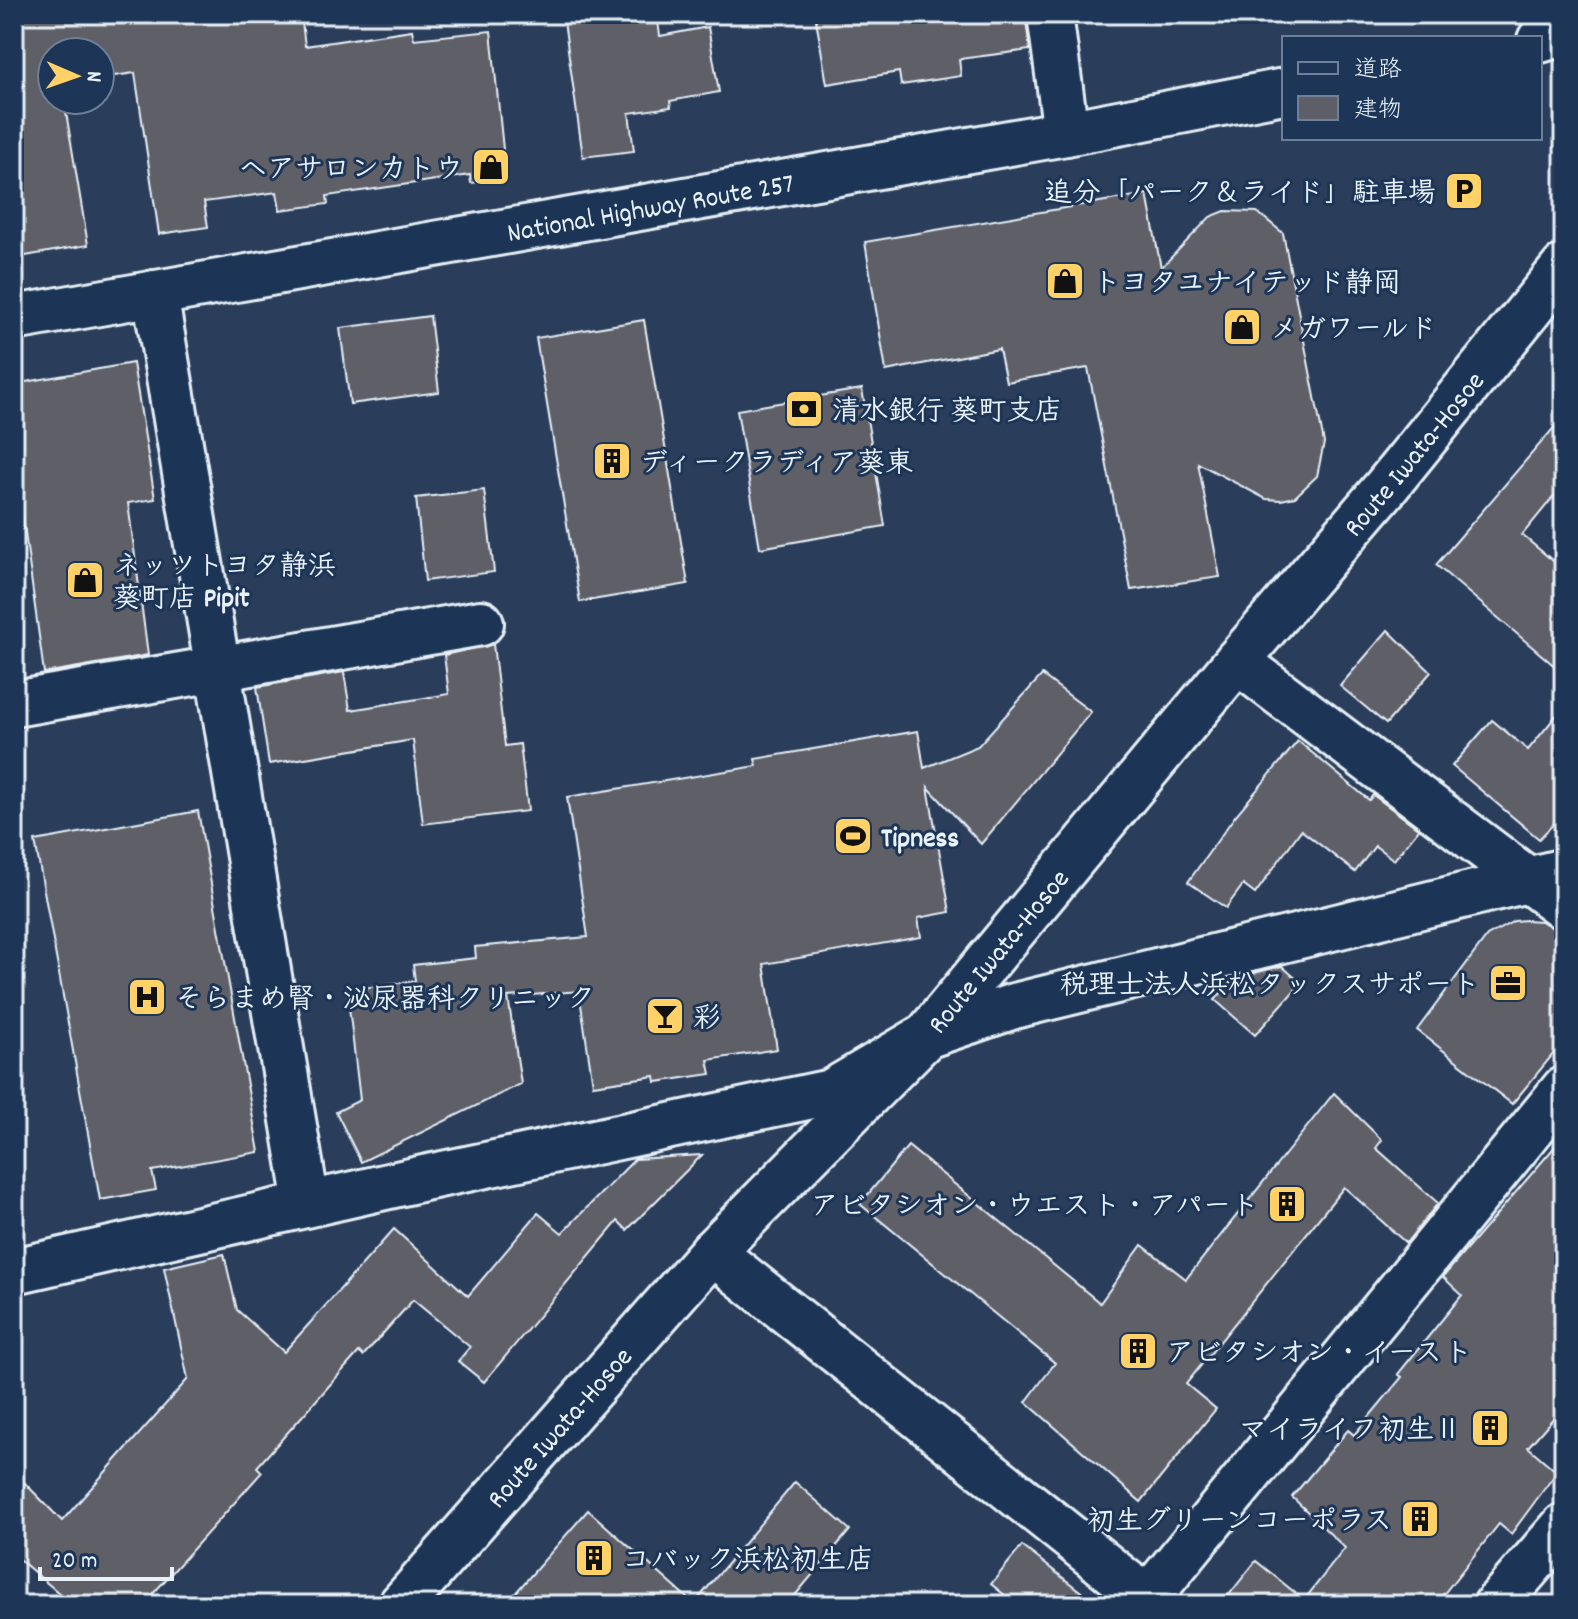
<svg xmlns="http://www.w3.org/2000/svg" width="1578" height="1619" font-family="Dekko,'Klee One',sans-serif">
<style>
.building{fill:#5e5e68;stroke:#e8f1f8;stroke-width:2}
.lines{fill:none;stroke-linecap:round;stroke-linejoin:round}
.minor-casing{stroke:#e8f1f8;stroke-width:50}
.major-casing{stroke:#e8f1f8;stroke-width:50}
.highway-casing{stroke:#e8f1f8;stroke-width:50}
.minor{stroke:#1d3557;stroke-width:44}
.major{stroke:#1d3557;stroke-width:44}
.highway{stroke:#1d3557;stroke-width:44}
.labels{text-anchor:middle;stroke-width:6;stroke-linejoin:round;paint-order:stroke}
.poi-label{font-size:28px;font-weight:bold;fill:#e8f1f8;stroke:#1d3557;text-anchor:start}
.street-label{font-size:28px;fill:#e8f1f8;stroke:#1d3557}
</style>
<rect width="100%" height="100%" fill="#2a3d5a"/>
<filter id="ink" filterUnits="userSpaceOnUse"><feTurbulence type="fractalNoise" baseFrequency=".0125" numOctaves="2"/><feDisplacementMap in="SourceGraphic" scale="16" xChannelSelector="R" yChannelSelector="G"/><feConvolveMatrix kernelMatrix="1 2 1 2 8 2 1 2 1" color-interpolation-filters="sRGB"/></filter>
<g filter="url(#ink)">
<!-- building -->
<g class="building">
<polygon points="14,14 301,14 305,46 412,30 414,39 491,31 506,179 471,183 470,175 327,196 328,204 280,210 277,192 204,202 208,227 159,234 135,73 100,78 100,52 52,52 52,100 64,100 88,245 14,258"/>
<polygon points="563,14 657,14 660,36 708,27 719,92 670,101 671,107 629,113 634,151 583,157"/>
<polygon points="815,14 1025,14 1030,50 959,59 961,76 901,85 899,72 827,84"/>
<polygon points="1147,194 1161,268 1210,217 1225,211 1257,212 1283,233 1324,443 1317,476 1295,497 1281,500 1266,499 1198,463 1220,577 1131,590 1088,368 1006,382 999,349 886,371 865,242"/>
<polygon points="430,316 439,392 350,404 340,328"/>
<polygon points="644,320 688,584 580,602 536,338"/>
<polygon points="133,363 155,499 128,503 148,655 44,673 14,452 14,384"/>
<polygon points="862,389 885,526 760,548 737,410"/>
<polygon points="1564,416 1564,484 1522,535 1564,570 1564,674 1436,565"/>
<polygon points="484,490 494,572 425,581 416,498"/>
<polygon points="1388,630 1431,672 1386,724 1340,686"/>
<polygon points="493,644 505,746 520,744 528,811 423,824 413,740 269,764 257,687 344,672 350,710 449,694 444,655"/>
<polygon points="1042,675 1091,712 981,844 928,787 950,912 918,918 921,937 764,964 777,1049 708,1060 711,1074 656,1082 655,1076 593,1085 579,991 508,997 521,1084 361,1162 336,1112 360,1100 347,990 415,981 413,965 476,958 475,947 588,937 567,797 757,766 755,759 918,731 924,768 978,746"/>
<polygon points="1564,706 1564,813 1539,839 1452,766 1492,720 1528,750"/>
<polygon points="1298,741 1369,800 1373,795 1419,829 1394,860 1375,846 1355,872 1301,830 1255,894 1243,885 1226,908 1188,882 1235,816"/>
<polygon points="198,811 259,1152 152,1171 156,1190 100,1200 35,841"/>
<polygon points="1526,920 1541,921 1564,934 1564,1041 1512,1104 1417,1030 1487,936 1514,921"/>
<polygon points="1282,966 1301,983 1255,1035 1215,1000 1234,978"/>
<polygon points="1334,1093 1382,1140 1376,1148 1438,1203 1406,1243 1344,1187 1186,1384 1216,1409 1141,1502 1026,1402 1055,1363 860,1204 908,1146 1100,1303 1142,1245 1186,1279"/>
<polygon points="1564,1136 1564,1406 1528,1447 1557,1472 1511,1534 1499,1524 1435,1605 1221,1605 1256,1561 1304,1600 1345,1548 1292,1497 1348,1430 1354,1435 1402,1377 1398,1374 1462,1295 1443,1277"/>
<polygon points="702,1155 627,1230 618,1221 484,1382 458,1361 470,1347 413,1300 363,1356 359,1352 257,1467 262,1472 143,1605 73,1605 14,1555 14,1472 62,1521 188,1379 164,1268 224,1254 237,1310 284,1352 394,1229 468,1296 538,1213 562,1233 635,1159"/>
<polygon points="795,1482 850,1530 787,1605 505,1605 588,1510 694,1604"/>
<polygon points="1022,1546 1098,1605 1017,1605 991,1584"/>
</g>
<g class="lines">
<defs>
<g id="minor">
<polyline points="1050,14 1066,133"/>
<polyline points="155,293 307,1204"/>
<polyline points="1237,661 1564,907"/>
<polyline points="14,704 481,623"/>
<polyline points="712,1252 1155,1605"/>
<polyline points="14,1271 424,1178 831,1092 926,1036 1014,1006 1564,871"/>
<polyline points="1147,1599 1564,1089"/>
<polyline points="1496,1605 1564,1526"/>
</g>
<g id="major">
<path id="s1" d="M401,1605l311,-353 214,-216 311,-375 149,-174 178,-220"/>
</g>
<g id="highway">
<polyline points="1540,40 1564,33"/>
<path id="s2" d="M14,318l1052,-185 218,-42"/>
</g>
</defs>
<!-- minor casing -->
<use href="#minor" class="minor-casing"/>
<!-- major casing -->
<use href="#major" class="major-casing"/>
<!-- highway casing -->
<use href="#highway" class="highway-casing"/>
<!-- minor -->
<use href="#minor" class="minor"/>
<!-- major -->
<use href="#major" class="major"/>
<!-- highway -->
<use href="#highway" class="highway"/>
</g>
</g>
<!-- icons -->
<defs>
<symbol id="shop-square" viewBox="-11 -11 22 22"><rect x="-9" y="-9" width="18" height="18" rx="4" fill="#ffd166" stroke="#1d3557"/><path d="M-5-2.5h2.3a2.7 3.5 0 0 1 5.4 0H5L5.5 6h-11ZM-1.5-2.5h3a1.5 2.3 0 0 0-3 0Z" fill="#111"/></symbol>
<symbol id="parking-square" viewBox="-11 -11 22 22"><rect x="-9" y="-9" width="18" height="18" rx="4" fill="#ffd166" stroke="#1d3557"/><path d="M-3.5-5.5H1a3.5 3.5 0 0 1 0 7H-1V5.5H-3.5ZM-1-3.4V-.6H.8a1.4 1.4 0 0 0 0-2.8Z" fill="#111"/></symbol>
<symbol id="bank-square" viewBox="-11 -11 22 22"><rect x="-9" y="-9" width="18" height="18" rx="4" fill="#ffd166" stroke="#1d3557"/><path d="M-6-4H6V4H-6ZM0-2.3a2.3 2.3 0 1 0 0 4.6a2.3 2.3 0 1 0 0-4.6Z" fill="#111"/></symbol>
<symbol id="building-square" viewBox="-11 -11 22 22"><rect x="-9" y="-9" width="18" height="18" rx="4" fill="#ffd166" stroke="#1d3557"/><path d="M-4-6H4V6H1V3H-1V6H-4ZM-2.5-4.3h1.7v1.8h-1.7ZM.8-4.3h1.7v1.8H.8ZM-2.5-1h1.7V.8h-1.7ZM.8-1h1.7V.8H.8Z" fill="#111"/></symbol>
<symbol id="stadium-square" viewBox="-11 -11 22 22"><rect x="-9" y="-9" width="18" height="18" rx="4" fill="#ffd166" stroke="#1d3557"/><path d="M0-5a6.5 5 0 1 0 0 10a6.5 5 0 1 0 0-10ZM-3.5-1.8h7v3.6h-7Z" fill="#111"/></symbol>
<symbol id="office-square" viewBox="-11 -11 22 22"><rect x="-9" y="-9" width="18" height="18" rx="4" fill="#ffd166" stroke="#1d3557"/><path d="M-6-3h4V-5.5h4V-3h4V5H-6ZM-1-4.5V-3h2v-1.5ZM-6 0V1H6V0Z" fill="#111"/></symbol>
<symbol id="hospital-square" viewBox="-11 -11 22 22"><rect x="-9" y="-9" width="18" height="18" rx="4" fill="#ffd166" stroke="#1d3557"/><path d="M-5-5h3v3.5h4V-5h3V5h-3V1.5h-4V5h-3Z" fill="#111"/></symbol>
<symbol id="bar-square" viewBox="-11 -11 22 22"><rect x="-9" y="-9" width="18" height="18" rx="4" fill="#ffd166" stroke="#1d3557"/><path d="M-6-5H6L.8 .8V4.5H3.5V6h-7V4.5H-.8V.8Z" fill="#111"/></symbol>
</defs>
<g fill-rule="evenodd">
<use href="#shop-square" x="469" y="145" width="44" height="44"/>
<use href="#parking-square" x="1442" y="169" width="44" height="44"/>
<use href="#shop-square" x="1043" y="259" width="44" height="44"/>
<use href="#shop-square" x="1220" y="305" width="44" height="44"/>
<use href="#bank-square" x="782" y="387" width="44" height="44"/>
<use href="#building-square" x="590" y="439" width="44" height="44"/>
<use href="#shop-square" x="63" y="558" width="44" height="44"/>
<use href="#stadium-square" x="831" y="814" width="44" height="44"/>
<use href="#office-square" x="1486" y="961" width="44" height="44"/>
<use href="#hospital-square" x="125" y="975" width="44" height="44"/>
<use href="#bar-square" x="643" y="994" width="44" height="44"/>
<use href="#building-square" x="1265" y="1182" width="44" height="44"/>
<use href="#building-square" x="1116" y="1329" width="44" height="44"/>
<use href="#building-square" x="1468" y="1406" width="44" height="44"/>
<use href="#building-square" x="1398" y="1497" width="44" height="44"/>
<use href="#building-square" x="572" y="1536" width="44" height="44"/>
</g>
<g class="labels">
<!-- poi labels -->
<g class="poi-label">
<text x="463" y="177" text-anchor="end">ヘアサロンカトウ</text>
<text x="1436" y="201" text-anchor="end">追分「パーク＆ライド」駐車場</text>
<text x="1093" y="291">トヨタユナイテッド静岡</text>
<text x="1270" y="337">メガワールド</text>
<text x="832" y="419">清水銀行 葵町支店</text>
<text x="640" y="471">ディークラディア葵東</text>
<text x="113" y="574">ネッツトヨタ静浜<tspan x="113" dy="32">葵町店 Pipit</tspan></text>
<text x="881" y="846">Tipness</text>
<text x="1480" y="993" text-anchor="end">税理士法人浜松タックスサポート</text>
<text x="175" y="1007">そらまめ腎・泌尿器科クリニック</text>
<text x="693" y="1026">彩</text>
<text x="1259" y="1214" text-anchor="end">アビタシオン・ウエスト・アパート</text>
<text x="1166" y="1361">アビタシオン・イースト</text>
<text x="1462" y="1438" text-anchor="end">マイライフ初生Ⅱ</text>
<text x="1392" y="1529" text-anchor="end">初生グリーンコーポラス</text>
<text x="622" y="1568">コバック浜松初生店</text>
</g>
<!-- street labels -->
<g class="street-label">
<text dy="10" stroke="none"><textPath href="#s2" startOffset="646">National Highway Route 257</textPath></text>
<text dy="10" stroke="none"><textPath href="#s1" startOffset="1534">Route Iwata-Hosoe</textPath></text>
<text dy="10" stroke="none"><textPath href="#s1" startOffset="886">Route Iwata-Hosoe</textPath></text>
<text dy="10" stroke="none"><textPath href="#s1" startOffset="238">Route Iwata-Hosoe</textPath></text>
</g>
</g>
<!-- margin -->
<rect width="1578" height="1619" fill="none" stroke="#1d3557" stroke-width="48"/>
<rect x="24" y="24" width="1530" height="1571" fill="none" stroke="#e8f1f8" stroke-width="3" filter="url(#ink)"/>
<!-- legend -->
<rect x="1282" y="36" width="260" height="104" fill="#1d3557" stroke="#6e8097" stroke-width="2"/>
<rect x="1298" y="62" width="40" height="12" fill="#1d3557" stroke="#6e8097" stroke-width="2"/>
<text x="1354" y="76" font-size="24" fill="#e8f1f8">道路</text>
<rect x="1298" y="96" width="40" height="24" fill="#5e5e68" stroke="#6e8097" stroke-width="2"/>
<text x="1354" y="116" font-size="24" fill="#e8f1f8">建物</text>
<!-- north arrow -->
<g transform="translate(76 76) rotate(92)"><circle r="38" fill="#1d3557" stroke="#6e8097" stroke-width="2"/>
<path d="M0-6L14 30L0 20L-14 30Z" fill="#ffd166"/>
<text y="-12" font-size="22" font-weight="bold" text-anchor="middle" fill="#e8f1f8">N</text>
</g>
<!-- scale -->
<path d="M40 1567v12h132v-12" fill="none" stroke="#e8f1f8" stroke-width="4"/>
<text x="52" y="1567" font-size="24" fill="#e8f1f8" stroke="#1d3557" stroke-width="6" paint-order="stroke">20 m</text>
</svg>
